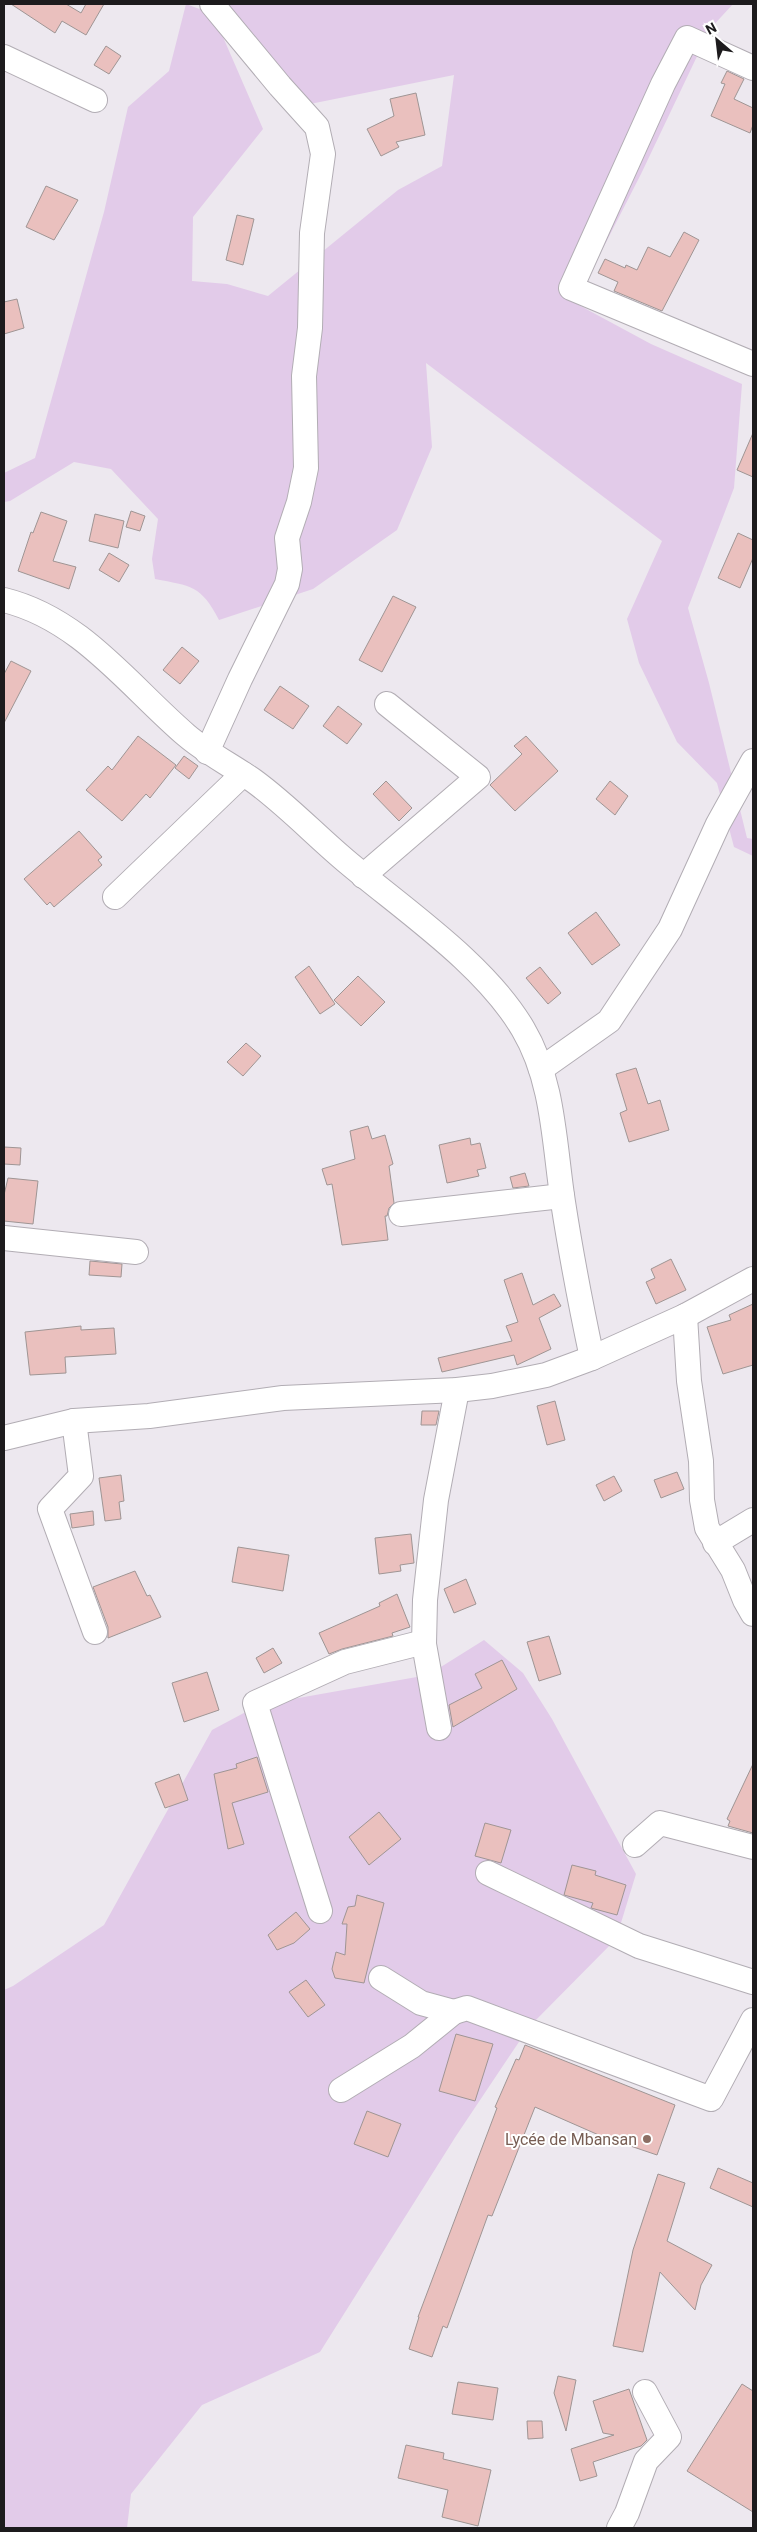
<svg xmlns="http://www.w3.org/2000/svg" width="757" height="2532" font-family="Roboto,sans-serif">
<style>
.green{fill:#e2cbe9}
.building{fill:#eac0be;stroke:#9f9594}
.lines{fill:none;stroke-linecap:round;stroke-linejoin:round}
.minor-casing{stroke:#b2adb4;stroke-width:26}
.minor{stroke:#fff;stroke-width:24}
.education-dot{fill:#8d6e63;stroke:#fff;stroke-width:2}
.labels{text-anchor:middle;stroke-width:4;stroke-linejoin:round;paint-order:stroke}
.education-label{font-size:16px;fill:#785e54;stroke:#fff;text-anchor:end}
</style>
<rect width="100%" height="100%" fill="#ede8ef"/>
<!-- green -->
<g class="green">
<path d="M186,4l27,10 50,115 -70,88 -1,64 35,3 41,12 130,-106 44,-24 12,-91 -149,30 -82,-101h510l-23,25 -69,145 -66,129 76,41 91,40 -8,104 -46,120 21,75 38,155 6,1v17l-19,-9 -17,-64 -40,-41 -38,-79 -12,-44 35,-78 -236,-178 6,84 -35,83 -84,59 -94,31c-18,-35 -28,-34 -64,-41l-3,-20 6,-40 -47,-50 -37,-7 -64,39 -6,1v-29l31,-15 69,-246 24,-105 41,-36z"/>
<polygon points="484,1640 523,1673 552,1719 636,1874 616,1939 529,2027 456,2136 320,2352 202,2405 131,2494 127,2528 4,2528 4,1990 13,1986 104,1925 212,1730 259,1705 428,1675"/>
</g>
<!-- building -->
<g class="building">
<polygon points="11,4 66,4 81,13 86,4 104,4 86,35 62,21 55,33"/>
<polygon points="106,46 121,56 109,74 94,65"/>
<polygon points="727,71 744,79 734,99 753,108 753,125 750,133 711,116 725,84 721,83"/>
<polygon points="416,93 425,135 396,142 399,147 381,156 367,129 394,116 390,99"/>
<polygon points="46,186 78,200 54,240 26,227"/>
<polygon points="237,215 254,219 243,265 226,260"/>
<polygon points="684,232 699,240 662,311 614,291 618,282 598,273 605,259 625,268 626,265 637,270 648,247 670,257"/>
<polygon points="17,299 24,328 4,334 4,302"/>
<polygon points="753,433 753,477 737,470"/>
<polygon points="131,511 145,516 140,531 126,527"/>
<polygon points="41,512 67,521 53,561 76,567 69,589 18,571 31,532 33,533"/>
<polygon points="95,514 124,521 118,548 89,541"/>
<polygon points="738,533 753,540 753,558 740,588 718,578"/>
<polygon points="109,553 129,565 119,582 99,570"/>
<polygon points="393,596 416,607 382,672 359,660"/>
<polygon points="182,647 199,661 180,684 163,670"/>
<polygon points="11,661 31,671 4,723 4,674"/>
<polygon points="280,686 309,706 293,729 264,710"/>
<polygon points="338,706 362,724 347,744 323,726"/>
<polygon points="138,736 176,765 150,798 146,794 122,821 86,790 108,766 112,770"/>
<polygon points="526,736 558,771 515,811 490,785 522,754 514,746"/>
<polygon points="184,756 198,766 189,779 175,768"/>
<polygon points="386,781 412,808 399,821 373,794"/>
<polygon points="610,781 628,796 615,815 596,799"/>
<polygon points="79,831 102,857 98,860 102,865 54,907 50,902 47,905 24,879"/>
<polygon points="596,912 620,945 592,965 568,933"/>
<polygon points="309,966 335,1004 320,1014 295,977"/>
<polygon points="540,967 561,993 548,1004 526,978"/>
<polygon points="358,976 385,1002 361,1026 334,1000"/>
<polygon points="246,1043 261,1056 243,1076 227,1062"/>
<polygon points="636,1068 648,1104 660,1100 669,1130 629,1142 620,1113 627,1110 616,1074"/>
<polygon points="368,1126 372,1139 385,1135 393,1164 389,1166 394,1203 389,1208 387,1216 385,1216 388,1240 342,1245 332,1184 327,1185 322,1169 355,1159 350,1131"/>
<polygon points="470,1138 471,1145 480,1143 486,1168 477,1170 479,1176 447,1183 439,1145"/>
<polygon points="4,1147 21,1148 20,1165 4,1164"/>
<polygon points="525,1173 529,1186 513,1188 510,1177"/>
<polygon points="8,1178 38,1181 33,1224 4,1221 4,1195"/>
<polygon points="671,1259 686,1290 656,1304 646,1282 655,1278 651,1269"/>
<polygon points="90,1261 122,1264 121,1277 89,1275"/>
<polygon points="522,1273 533,1305 554,1294 561,1306 539,1318 551,1349 517,1365 514,1355 442,1372 438,1358 512,1341 506,1326 518,1322 504,1280"/>
<polygon points="753,1304 753,1365 723,1374 707,1327 731,1320 729,1315"/>
<polygon points="81,1326 81,1330 114,1328 116,1354 65,1357 66,1373 30,1375 25,1332"/>
<polygon points="555,1401 565,1440 547,1445 537,1406"/>
<polygon points="422,1411 439,1411 436,1425 421,1425"/>
<polygon points="677,1472 684,1489 661,1498 654,1480"/>
<polygon points="121,1475 124,1501 119,1502 121,1519 105,1521 99,1478"/>
<polygon points="614,1476 622,1491 604,1501 596,1485"/>
<polygon points="93,1511 94,1525 72,1528 70,1514"/>
<polygon points="411,1534 414,1563 400,1565 401,1571 379,1574 375,1538"/>
<polygon points="238,1547 289,1555 283,1591 232,1582"/>
<polygon points="135,1571 147,1596 150,1595 161,1617 108,1638 108,1627 93,1587"/>
<polygon points="466,1579 476,1604 454,1613 444,1589"/>
<polygon points="397,1594 410,1627 392,1633 393,1636 342,1649 329,1654 319,1633 380,1606 379,1603"/>
<polygon points="549,1636 561,1674 539,1681 527,1642"/>
<polygon points="273,1648 282,1663 264,1673 256,1658"/>
<polygon points="502,1660 517,1689 453,1727 449,1705 482,1688 475,1674"/>
<polygon points="207,1672 219,1710 184,1722 172,1683"/>
<polygon points="257,1757 268,1792 232,1803 244,1844 228,1849 214,1774 237,1768 236,1764"/>
<polygon points="753,1764 753,1833 728,1826 730,1821 727,1819"/>
<polygon points="179,1774 188,1800 165,1808 155,1783"/>
<polygon points="379,1812 401,1839 369,1865 349,1837"/>
<polygon points="485,1823 511,1830 501,1863 475,1856"/>
<polygon points="572,1865 596,1871 595,1875 626,1885 617,1915 591,1908 593,1903 564,1895"/>
<polygon points="357,1895 384,1903 364,1983 335,1978 332,1969 336,1952 345,1955 347,1924 342,1924 348,1907 355,1906"/>
<polygon points="296,1912 310,1929 294,1943 277,1950 268,1935"/>
<polygon points="306,1980 325,2005 308,2017 289,1992"/>
<polygon points="456,2034 493,2044 475,2101 439,2091"/>
<polygon points="525,2045 675,2105 657,2155 601,2136 535,2107 492,2216 488,2215 447,2328 443,2326 432,2357 409,2349 419,2317 418,2317 497,2108 495,2107 516,2059 519,2060"/>
<polygon points="367,2111 401,2124 388,2157 354,2144"/>
<polygon points="718,2168 753,2183 753,2207 710,2188"/>
<polygon points="658,2174 685,2183 667,2241 712,2265 701,2285 695,2310 660,2272 643,2352 613,2346 633,2250"/>
<polygon points="558,2376 576,2380 566,2431 554,2393"/>
<polygon points="458,2382 498,2388 493,2420 452,2414"/>
<polygon points="742,2384 753,2391 753,2512 687,2471"/>
<polygon points="629,2389 647,2440 641,2446 593,2462 597,2476 580,2481 571,2449 614,2435 603,2433 593,2401"/>
<polygon points="527,2421 542,2421 543,2438 528,2439"/>
<polygon points="406,2445 444,2453 443,2459 491,2470 478,2526 442,2517 448,2490 398,2478"/>
</g>
<g class="lines">
<defs>
<g id="minor">
<polyline points="4,57 95,100"/>
<polyline points="753,68 687,38 663,84 571,288 753,364"/>
<path d="M4,600c77,19 124,85 182,135 21,18 45,30 68,46 33,24 61,54 92,80 58,49 139,103 177,168 31,52 31,115 40,173 8,52 18,104 29,156"/>
<polyline points="207,752 240,679 287,584 290,569 287,538 299,502 306,468 304,376 310,328 312,233 323,154 317,127 280,86 212,4"/>
<polyline points="363,876 478,777 387,704"/>
<polyline points="115,897 243,774"/>
<polyline points="541,1069 609,1021 670,929 718,824 753,761"/>
<polyline points="401,1214 562,1196"/>
<polyline points="4,1238 136,1252"/>
<polyline points="685,1316 689,1381 701,1461 702,1500 707,1528 733,1570 745,1600 753,1614"/>
<polyline points="74,1421 81,1476 50,1509 95,1632"/>
<polyline points="4,1438 74,1421 149,1416 283,1398 457,1390 492,1386 546,1375 592,1358 685,1316 753,1279"/>
<polyline points="715,1543 753,1520"/>
<polyline points="439,1728 424,1644 425,1600 436,1500 457,1390"/>
<polyline points="635,1845 660,1823 753,1847"/>
<polyline points="488,1873 639,1946 753,1982"/>
<polyline points="320,1911 255,1703 345,1662 424,1642"/>
<polyline points="381,1978 421,2003 454,2012"/>
<polyline points="341,2090 412,2046 454,2012 467,2008 711,2099 753,2020"/>
<polyline points="619,2528 627,2513 646,2461 669,2437 645,2392"/>
</g>
</defs>
<!-- minor casing -->
<use href="#minor" class="minor-casing"/>
<!-- minor -->
<use href="#minor" class="minor"/>
</g>
<!-- markers -->
<circle class="education-dot" cx="647" cy="2139" r="5"/>
<g class="labels">
<!-- education labels -->
<g class="education-label">
<text x="637" y="2145">Lycée de Mbansan</text>
</g>
</g>
<!-- border -->
<rect width="757" height="2532" fill="none" stroke="#1d1b1d" stroke-width="10"/>
<!-- north arrow -->
<g transform="translate(717 40) rotate(332)" stroke="#ffffff" stroke-width="4" paint-order="stroke">
<path d="M0-4L9 19L0 12L-9 19Z" fill="#1d1b1d"/>
<text y="-8" font-size="14" font-weight="bold" text-anchor="middle" fill="#1d1b1d">N</text>
</g>
</svg>
